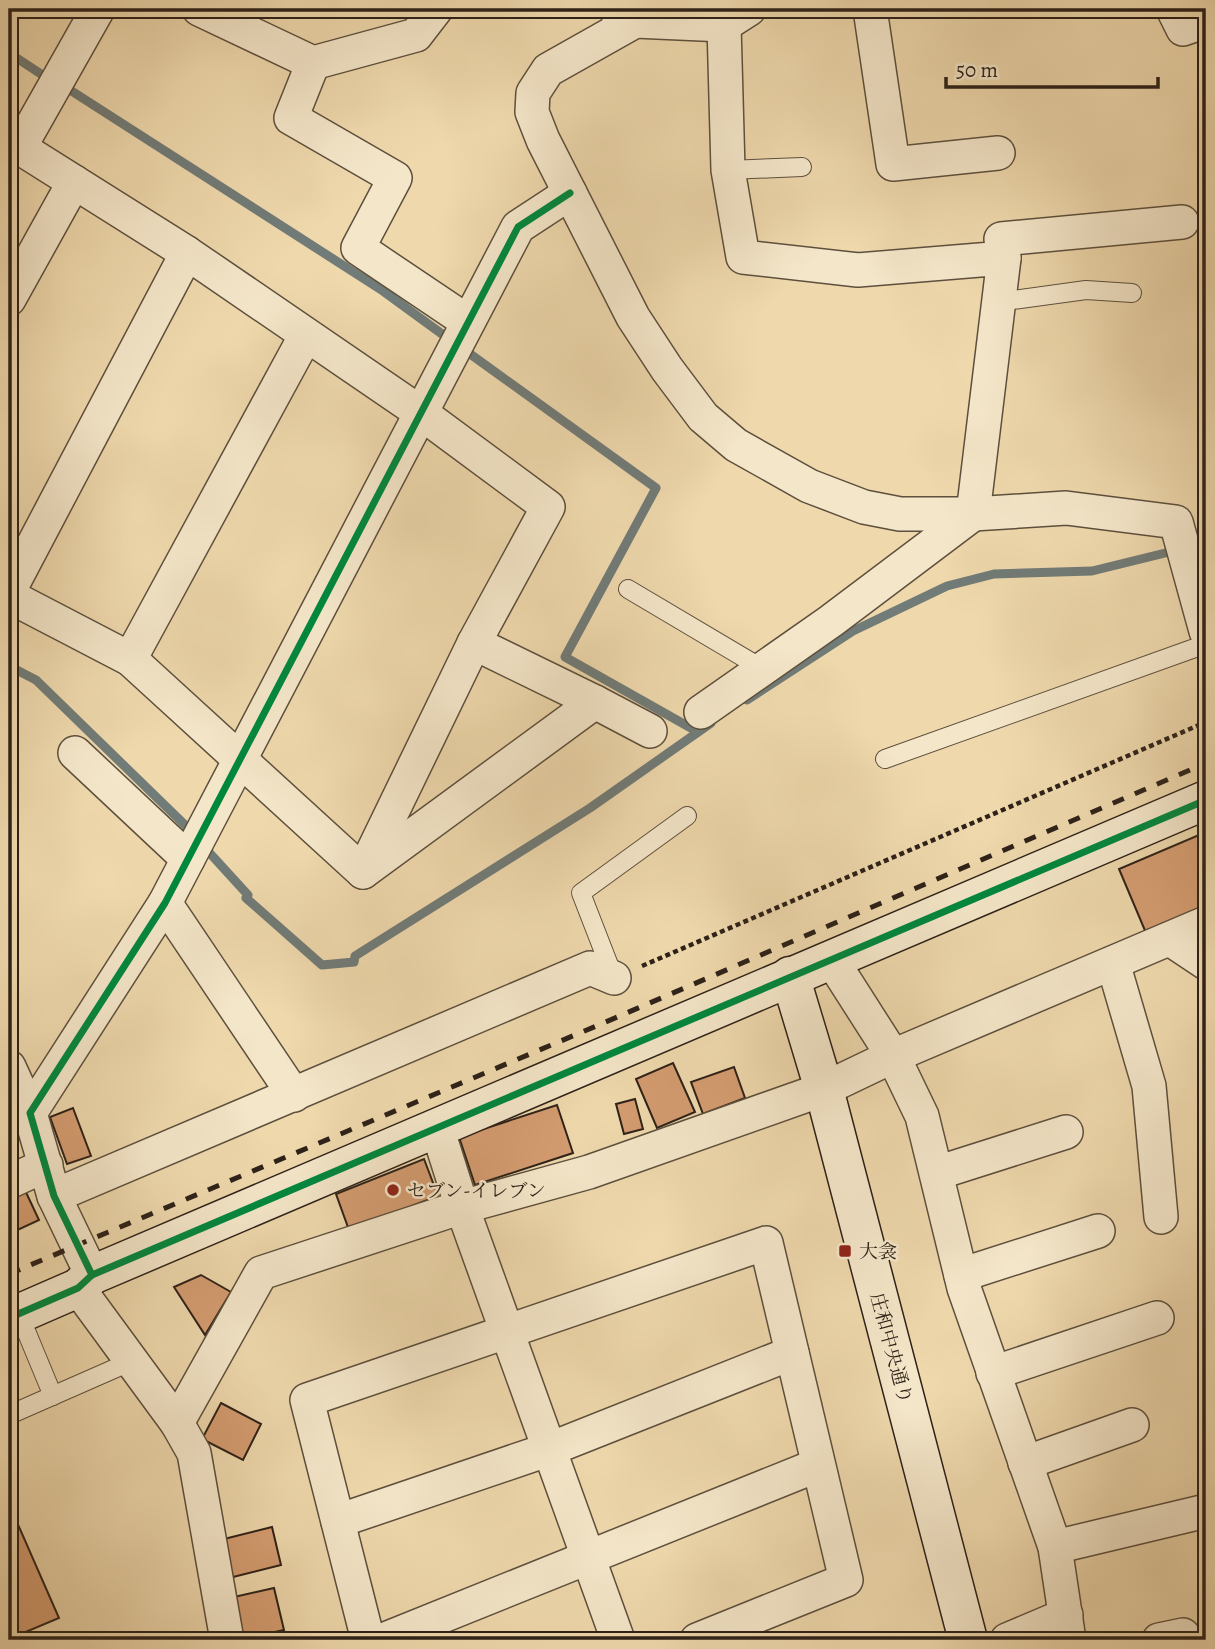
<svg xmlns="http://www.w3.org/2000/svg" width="1215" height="1649" font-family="Alegreya,'Noto Serif JP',serif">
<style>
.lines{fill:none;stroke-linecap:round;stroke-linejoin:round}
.stream{stroke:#717b77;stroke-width:9}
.building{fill:#d49c70;stroke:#2d2118;stroke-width:2}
.lane-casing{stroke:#5d4f3d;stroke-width:20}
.street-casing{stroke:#5d4f3d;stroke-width:36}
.secondary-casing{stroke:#2d2118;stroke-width:41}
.path{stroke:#2d2118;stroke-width:4.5;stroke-dasharray:5 3.5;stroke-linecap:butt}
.lane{stroke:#f4e6c9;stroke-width:18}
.street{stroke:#f4e6c9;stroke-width:33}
.secondary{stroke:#f4e6c9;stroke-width:38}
.rail{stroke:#2d2118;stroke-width:5;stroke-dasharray:12 12;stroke-linecap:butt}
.cycleway-casing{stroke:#f4e6c9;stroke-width:11}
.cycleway{stroke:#00873e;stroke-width:7}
.poi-dot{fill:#8f2418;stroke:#f4e6c9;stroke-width:2.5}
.labels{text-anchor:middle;stroke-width:5;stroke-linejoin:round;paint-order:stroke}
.poi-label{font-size:19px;fill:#2d2118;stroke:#f4e6c9;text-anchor:start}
.street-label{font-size:19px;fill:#2d2118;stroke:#f4e6c9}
</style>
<rect width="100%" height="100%" fill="#eed8ac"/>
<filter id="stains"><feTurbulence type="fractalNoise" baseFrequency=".00286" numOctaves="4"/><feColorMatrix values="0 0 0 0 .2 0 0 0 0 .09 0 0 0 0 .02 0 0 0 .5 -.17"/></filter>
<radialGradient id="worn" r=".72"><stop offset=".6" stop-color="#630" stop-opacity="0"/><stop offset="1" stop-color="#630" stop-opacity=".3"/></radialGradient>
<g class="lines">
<!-- stream -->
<g class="stream">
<polyline points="9,53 41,74"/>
<polyline points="70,90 383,291 442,334"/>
<polyline points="466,351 656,488 565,657 698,732"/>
<polyline points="9,666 36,680 186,826"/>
<polyline points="747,700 853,631 947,586 994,574 1092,571 1206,543"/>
<polyline points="206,849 248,895 246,898 322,965 354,962 355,956 590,808 711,723"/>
</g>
</g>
<!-- building -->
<g class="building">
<polygon points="1206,832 1206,908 1146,933 1119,869"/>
<polygon points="673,1063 695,1112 657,1128 636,1079"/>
<polygon points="734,1067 745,1098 703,1114 691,1082"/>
<polygon points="635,1099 643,1129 624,1134 616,1104"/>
<polygon points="557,1105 573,1153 475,1185 459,1137"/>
<polygon points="73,1108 91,1156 67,1164 50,1117"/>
<polygon points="424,1159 438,1196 349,1230 336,1194"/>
<polygon points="24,1188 39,1220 9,1234 9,1195"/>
<polygon points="201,1275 231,1292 205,1335 174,1287"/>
<polygon points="221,1403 261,1424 243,1460 202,1439"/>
<polygon points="9,1504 59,1618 9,1639"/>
<polygon points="272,1527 281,1565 229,1578 220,1540"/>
<polygon points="274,1588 284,1630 243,1639 234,1597"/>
</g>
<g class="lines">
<defs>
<g id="lane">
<polyline points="728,170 802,167"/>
<polyline points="998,302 1086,290 1132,293"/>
<polyline points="628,589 763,669"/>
<polyline points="885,759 1206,644"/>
<polyline points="614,978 581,893 687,816"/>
<polyline points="19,1314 53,1396"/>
<polyline points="9,1415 132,1361"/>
</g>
<g id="street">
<polyline points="199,9 313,63 416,35 436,9"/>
<polyline points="870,9 893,164 998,153"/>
<polyline points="1173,9 1183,29 1206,21"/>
<polyline points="617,12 635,21 724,25 749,9"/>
<polyline points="635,21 548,70 533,93 532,112 543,140 633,317 667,369 703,417 736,445 809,486 864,507 900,514 973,514 1066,508 1176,522 1206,631"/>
<polyline points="313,63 291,118 395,178 358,248 468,322"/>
<polyline points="9,141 187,253 421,413 548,507 474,643 363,872"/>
<polyline points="20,147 98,9"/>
<polyline points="1004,258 1001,239 1182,222"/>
<polyline points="9,299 74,182"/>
<polyline points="9,591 187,253"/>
<polyline points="9,596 130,659 363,872 595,702 474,643"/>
<polyline points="130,659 306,335"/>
<polyline points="595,702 650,731"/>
<polyline points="701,712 831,621 973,514 1004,258 858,270 743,257 728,170 724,25"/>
<polyline points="75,753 188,859"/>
<polyline points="165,903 294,1095"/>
<polyline points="1170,939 1206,963"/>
<polyline points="831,959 893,1056 922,1116 964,1288 1055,1547 1069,1640"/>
<polyline points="1113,963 1149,1086 1161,1217"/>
<polyline points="9,1067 30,1113"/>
<polyline points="437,1128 462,1207 618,1640"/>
<polyline points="937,1173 1066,1132"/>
<polyline points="9,1182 46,1165"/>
<polyline points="54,1196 590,968 614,978"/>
<polyline points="92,1275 54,1196 30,1113 165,903 518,227 570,193"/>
<polyline points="961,1275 1098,1231"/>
<polyline points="78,1288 177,1423 194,1453 227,1640"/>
<polyline points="993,1373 1157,1318"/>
<polyline points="177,1423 261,1273 462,1207 589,1172 824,1089 893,1056 1206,923"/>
<polyline points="1025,1463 1132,1425"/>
<polyline points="338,1521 550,1449 792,1353"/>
<polyline points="1055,1547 1206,1511"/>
<polyline points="368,1640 307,1400 766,1243 846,1580 697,1640"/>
<polyline points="383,1640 818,1465"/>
<polyline points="1007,1640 1066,1615"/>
<polyline points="1159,1640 1183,1635"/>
</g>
<g id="secondary">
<polyline points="790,976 824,1089 968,1640"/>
<polyline points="9,1318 78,1288 92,1275 1206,800"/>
</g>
</defs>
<!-- lane casing -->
<use href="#lane" class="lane-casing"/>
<!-- street casing -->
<use href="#street" class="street-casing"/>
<!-- secondary casing -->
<use href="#secondary" class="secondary-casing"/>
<!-- path -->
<polyline class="path" points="642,966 1206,722"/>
<!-- lane -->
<use href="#lane" class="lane"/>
<!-- street -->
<use href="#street" class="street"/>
<!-- secondary -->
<use href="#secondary" class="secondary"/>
<!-- rail -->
<polyline class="rail" points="9,1274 601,1024 1206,763"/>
<defs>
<g id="cycleway">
<polyline points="92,1275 54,1196 30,1113 165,903 518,227 570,193"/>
<polyline points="9,1318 78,1288 92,1275 1206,800"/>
</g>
</defs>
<!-- cycleway casing -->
<use href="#cycleway" class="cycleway-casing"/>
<!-- cycleway -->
<use href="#cycleway" class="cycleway"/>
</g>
<!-- markers -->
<g class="poi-dot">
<circle cx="393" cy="1190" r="7"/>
<rect x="838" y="1244" width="14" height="14" rx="3.5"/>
</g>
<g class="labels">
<!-- poi labels -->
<g class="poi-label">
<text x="407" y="1197">セブン-イレブン</text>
<text x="859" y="1258">大衾</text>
</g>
<!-- street labels -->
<g class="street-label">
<text transform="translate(892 1348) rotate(75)" y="7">庄和中央通り</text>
</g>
</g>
<!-- margin -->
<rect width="1215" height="1649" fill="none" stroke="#eed8ac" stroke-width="35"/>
<rect x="10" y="10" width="1194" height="1628" fill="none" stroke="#2d2118" stroke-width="3.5"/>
<rect x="18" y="18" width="1180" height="1614" fill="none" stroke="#2d2118" stroke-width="2"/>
<!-- scale -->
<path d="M946 77v10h212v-10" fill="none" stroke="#2d2118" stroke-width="3.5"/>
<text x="956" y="77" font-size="21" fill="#2d2118" stroke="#f4e6c9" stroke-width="5" paint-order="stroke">50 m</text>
<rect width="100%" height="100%" filter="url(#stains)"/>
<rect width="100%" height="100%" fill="url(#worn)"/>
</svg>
